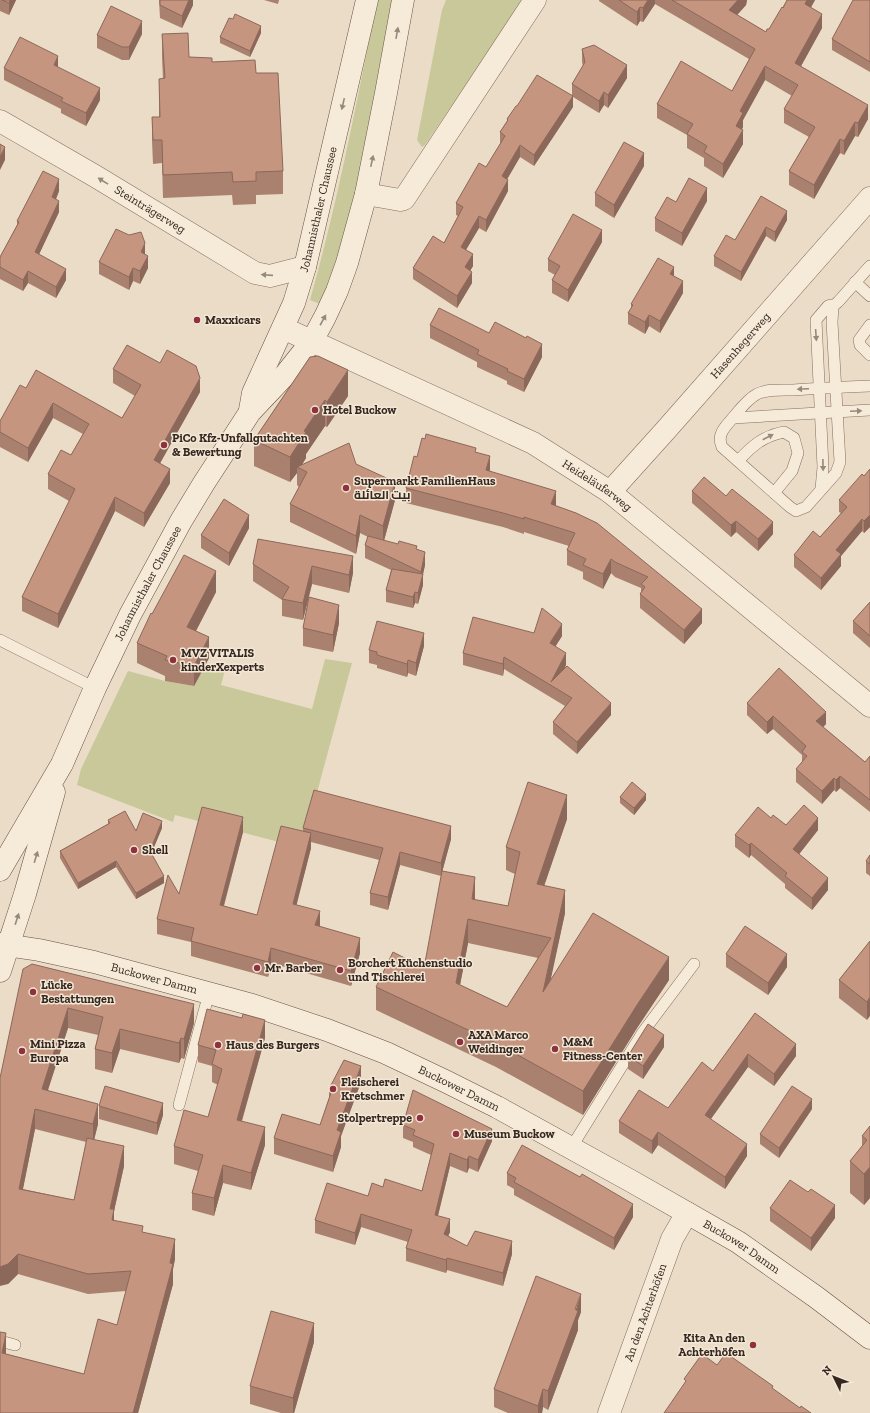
<svg xmlns="http://www.w3.org/2000/svg" width="870" height="1413" font-family="'Zilla Slab',Cairo,serif">
<style>
.green{fill:#c8c89b}
.lines{fill:none;stroke-linecap:round;stroke-linejoin:round}
.lane-casing{stroke:#856e5e;stroke-width:12}
.street-casing{stroke:#856e5e;stroke-width:23}
.secondary-casing{stroke:#674f41;stroke-width:23}
.lane{stroke:#f6ead9;stroke-width:11}
.street{stroke:#f6ead9;stroke-width:22}
.secondary{stroke:#f6ead9;stroke-width:22}
.wall{fill:#aa806e;fill-rule:evenodd}
.shaded-wall{fill:#8b685a}
.building{fill:#c69580;stroke:#8b685a;fill-rule:evenodd}
.oneway{fill:#96897c}
.poi-dot{fill:#8f323e;stroke:#f3e7d6;stroke-width:1.5}
.labels{text-anchor:middle;stroke-width:3;stroke-linejoin:round;paint-order:stroke}
.street-label{font-size:12px;fill:#362820;stroke:#f3e7d6}
.poi-label{font-size:12px;font-weight:bold;fill:#362820;stroke:#f3e7d6;text-anchor:start}
</style>
<rect width="100%" height="100%" fill="#ebdcc7"/>
<!-- green -->
<g class="green">
<path d="M377,0h15l-30,160 -15,69 -7,25 -20,50 -10,-4c28,-99 47,-199 67,-300z"/>
<polygon points="446,0 523,0 425,145 422,147 417,140 442,10"/>
<polygon points="325,659 352,663 302,848 175,815 173,822 77,785 81,769 128,671 165,681 194,686 206,663 225,670 221,685 312,709"/>
</g>
<g class="lines">
<defs>
<g id="lane">
<polyline points="855,282 870,296"/>
<path d="M833,306l-1,16 8,140 -4,11 -30,34 -10,4 -6,-4 -68,-60c-5,-11 1,-18 9,-27 7,-8 15,-20 26,-26 10,-5 24,-4 36,-4 26,-2 51,-3 77,-4"/>
<polyline points="870,325 859,340 860,345 870,355"/>
<polyline points="733,418 870,410"/>
<path d="M738,461c14,-15 25,-25 46,-29l10,6 4,15 -6,18 -18,22"/>
<polyline points="821,489 823,467 816,320 828,306 831,305 833,306 838,302 870,266"/>
<polyline points="0,640 95,688"/>
<polyline points="179,1105 209,993"/>
<polyline points="571,1148 643,1032 694,964"/>
<polyline points="0,1341 15,1345"/>
</g>
<g id="street">
<path id="s1" d="M0,121l95,55 160,97 15,3 35,-9"/>
<polyline points="366,194 400,200 404,199 535,0"/>
<path id="s2" d="M283,328l250,115 77,49 260,214"/>
<path id="s3" d="M610,492l55,-61 205,-233"/>
<path id="s4" d="M609,1413l63,-174 15,-26"/>
</g>
<g id="secondary">
<path id="s5" d="M250,410l3,-17 5,-11 36,-79 11,-36 62,-267"/>
<path id="s6" d="M0,870l62,-106 33,-76 35,-73 51,-94 23,-38 46,-71 35,-37 27,-34 13,-24 12,-26 10,-28 19,-69 20,-101 17,-93"/>
<path id="s7" d="M0,944l39,6 55,12 155,42 78,26 59,23 61,29 50,25 134,74 107,61 78,55 54,41"/>
<polyline points="0,971 25,894 54,792"/>
</g>
</defs>
<!-- lane casing -->
<use href="#lane" class="lane-casing"/>
<!-- street casing -->
<use href="#street" class="street-casing"/>
<!-- secondary casing -->
<use href="#secondary" class="secondary-casing"/>
<!-- lane -->
<use href="#lane" class="lane"/>
<!-- street -->
<use href="#street" class="street"/>
<!-- secondary -->
<use href="#secondary" class="secondary"/>
</g>
<!-- wall -->
<g class="wall">
<polygon points="0,0 16,0 9,15 0,11"/>
<polygon points="159,0 193,0 193,5 182,28 160,18"/>
<polygon points="264,0 279,0 278,4"/>
<polygon points="599,0 747,0 746,5 737,15 766,32 769,29 787,0 815,0 811,7 822,28 801,66 868,119 858,137 855,136 844,155 840,153 814,199 789,185 789,171 809,137 784,123 784,109 792,96 765,80 743,120 743,127 742,129 743,144 723,178 704,166 704,158 687,148 687,135 657,118 657,104 732,91 749,59 655,4 643,22 640,21 637,26 599,1"/>
<polygon points="870,0 870,72 832,50 832,39"/>
<polygon points="261,33 250,57 220,43 220,37"/>
<polygon points="142,34 129,60 122,60 97,48 97,35"/>
<polygon points="162,34 189,57 256,73 283,171 283,194 256,195 256,204 233,205 232,195 163,198 162,163 153,164 152,141 152,117 159,117 159,79 163,79 162,58"/>
<polygon points="582,49 627,78 608,108 604,105 599,113 573,97 573,107 534,166 520,157 507,179 508,191 486,232 479,228 466,250 473,266 470,271 472,283 457,308 413,279 413,268 444,243 458,216 456,215 456,203 486,167 500,144 500,132 507,121 507,119 517,106 572,95 572,84 583,66 582,62"/>
<polygon points="58,67 100,100 86,126 61,113 61,109 4,80 4,68"/>
<polygon points="644,166 614,218 595,206 595,193"/>
<polygon points="59,191 56,199 59,212 39,254 66,280 56,298 28,283 23,291 0,279 0,257 17,225 17,221"/>
<polygon points="761,196 787,220 775,242 766,236 741,281 714,266 714,256 735,240"/>
<polygon points="707,201 682,246 655,231 655,218 676,202"/>
<polygon points="602,242 568,302 552,293 552,280 555,275 548,271 548,259"/>
<polygon points="99,262 148,268 140,284 133,281 129,290 99,274"/>
<polygon points="674,276 683,293 660,333 649,326 645,334 628,324 628,313 631,309 631,304"/>
<polygon points="430,325 489,333 542,357 524,392 507,384 507,381 477,367 477,362 430,338"/>
<polygon points="310,357 348,396 327,427 325,426 306,454 306,458 302,465 356,464 395,500 384,541 417,550 425,565 423,574 423,585 418,604 415,603 413,608 386,602 386,590 391,570 365,558 365,545 368,537 360,533 356,554 290,522 290,504 299,487 297,485 297,473 290,482 254,466 254,440"/>
<polygon points="113,369 200,392 160,463 170,483 144,527 115,511 58,628 22,611 22,597 69,501 48,489 48,474 71,455 83,434 53,418 28,462 0,447 0,421 26,388 122,418 135,396 113,383"/>
<polygon points="476,452 490,471 556,506 576,513 702,623 684,644 640,608 640,594 641,592 641,588 615,577 611,573 603,589 583,579 583,572 567,565 567,550 569,546 524,532 524,534 503,527 406,503 406,488 417,457"/>
<polygon points="870,469 870,527 864,533 862,531 841,556 841,566 821,590 794,567 794,555 820,537 841,513 839,512 839,500 864,476"/>
<polygon points="692,491 773,534 758,551 736,532 731,537 692,503"/>
<polygon points="249,528 229,566 201,548 201,535"/>
<polygon points="258,539 353,573 349,593 312,584 303,620 282,616 282,600 253,581 253,564"/>
<polygon points="216,592 196,631 209,658 194,686 165,681 165,676 137,663 137,643 152,614"/>
<polygon points="870,602 870,648 853,633 853,621"/>
<polygon points="339,623 333,652 303,646 303,628"/>
<polygon points="534,633 562,636 555,647 566,665 564,669 611,715 577,754 553,734 553,722 565,706 504,669 503,676 463,665 463,653"/>
<polygon points="424,646 416,676 408,673 407,677 377,668 377,665 369,663 369,650"/>
<polygon points="747,703 826,724 823,727 865,762 870,756 870,812 840,788 836,792 834,790 822,804 796,782 796,769 802,762 802,755 773,729 767,734 747,715"/>
<polygon points="620,797 646,800 634,815 620,803"/>
<polygon points="771,818 786,825 818,830 799,854 828,890 812,910 785,888 785,884 751,855 749,858 735,847 735,835"/>
<path d="M567,819l-23,66 21,28 -15,67h119l-32,48 -54,87 -87,-48 -120,-57v-23l48,-19 51,-68 33,6 7,-32 -9,-4v-23zM468,943l70,15 -31,49 -47,-22z"/>
<polygon points="108,820 136,831 162,828 151,853 164,883 136,899 116,867 78,889 60,858 60,851 108,824"/>
<polygon points="303,828 451,839 441,876 400,865 388,910 370,905 370,893 379,860 311,842 311,848 296,905 320,926 360,953 351,986 271,963 268,977 191,956 191,942 157,934 157,919 179,894 243,832 224,906 257,915 303,831"/>
<polygon points="870,855 870,876 866,873 866,861"/>
<polygon points="870,941 867,1020 839,998 839,980"/>
<polygon points="726,954 787,967 768,995 726,967"/>
<path d="M23,969l171,54 -10,36 -3,-1 -2,5 -59,-14 -8,24 -17,-4v-20l3,-14 -30,-7 -20,62 50,34 -4,16 30,26 -10,45v9l29,13 32,26 -2,10v15l-35,129h-138v-81l6,21v1l78,20 33,-49 9,-34 -38,3 -70,-20 -10,10zM35,1129l51,13 -12,58 -51,-11z"/>
<polygon points="755,1013 796,1056 774,1086 748,1067 711,1119 747,1156 725,1189 658,1145 652,1154 619,1133 619,1121 668,1108 713,1071"/>
<polygon points="265,1038 242,1121 265,1145 251,1190 223,1183 214,1216 192,1210 192,1193 198,1171 174,1164 174,1146 208,1117 218,1085 212,1082 212,1066 198,1062 198,1045"/>
<polygon points="664,1047 643,1079 628,1069 628,1056"/>
<polygon points="361,1082 341,1136 341,1147 333,1172 274,1154 274,1138 320,1125 329,1098 329,1089"/>
<polygon points="99,1106 163,1115 157,1135 99,1119"/>
<polygon points="812,1109 779,1158 760,1144 760,1134"/>
<polygon points="403,1125 492,1141 478,1172 469,1168 467,1173 450,1166 438,1216 450,1232 448,1236 467,1246 512,1254 503,1286 447,1270 446,1273 406,1261 406,1248 408,1242 361,1227 355,1245 315,1233 315,1220 368,1196 422,1191 431,1155 413,1147 413,1142 403,1138"/>
<polygon points="870,1126 870,1198 864,1205 850,1193 850,1161 862,1146 862,1136"/>
<polygon points="507,1173 633,1217 614,1250 514,1195 514,1189 507,1185"/>
<polygon points="770,1208 835,1218 811,1251 770,1221"/>
<polygon points="581,1312 578,1320 578,1330 548,1410 543,1407 542,1413 508,1413 494,1407 494,1389"/>
<polygon points="314,1342 294,1413 281,1413 250,1404 250,1386"/>
</g>
<!-- shaded-wall -->
<g class="shaded-wall">
<polygon points="10,0 16,0 9,15 9,3"/>
<polygon points="189,0 193,0 193,5 182,28 182,16"/>
<polygon points="648,0 655,0 655,4 643,22 643,8"/>
<polygon points="738,0 747,0 746,5 729,24 729,10"/>
<polygon points="807,0 815,0 805,18 805,4"/>
<polygon points="640,7 640,21 637,26 637,12"/>
<polygon points="822,14 822,28 795,77 795,63"/>
<polygon points="142,21 142,34 129,60 129,47"/>
<polygon points="261,26 261,33 250,57 250,51"/>
<polygon points="58,56 58,68 54,65"/>
<polygon points="627,65 627,78 608,108 608,95"/>
<polygon points="765,66 765,80 743,120 743,127 736,140 736,126 740,111"/>
<polygon points="100,88 100,100 86,126 86,113"/>
<polygon points="604,92 604,105 599,113 599,101"/>
<polygon points="573,96 573,107 534,166 534,155"/>
<polygon points="868,105 868,119 858,137 858,123"/>
<polygon points="855,122 855,136 844,155 844,141"/>
<polygon points="743,130 743,144 723,178 723,164"/>
<polygon points="840,139 840,153 814,199 814,185"/>
<polygon points="520,145 520,157 502,188 502,176"/>
<polygon points="5,147 5,160 0,170 0,157"/>
<polygon points="644,153 644,166 614,218 614,205"/>
<polygon points="59,179 59,191 52,209 52,197"/>
<polygon points="508,180 508,191 486,232 486,220"/>
<polygon points="707,188 707,201 682,246 682,233"/>
<polygon points="59,201 59,212 35,263 35,252"/>
<polygon points="787,211 787,220 775,242 775,232"/>
<polygon points="479,216 479,228 461,258 461,247"/>
<polygon points="766,227 766,236 741,281 741,272"/>
<polygon points="602,230 602,242 568,302 568,290"/>
<polygon points="145,243 145,256 141,252"/>
<polygon points="473,254 473,266 465,279 465,267"/>
<polygon points="148,256 148,268 140,284 140,271"/>
<polygon points="674,267 674,278 670,274"/>
<polygon points="133,268 133,281 129,290 129,277"/>
<polygon points="66,269 66,280 56,298 56,287"/>
<polygon points="28,271 28,283 23,291 23,280"/>
<polygon points="472,272 472,283 457,308 457,296"/>
<polygon points="683,281 683,293 660,333 660,321"/>
<polygon points="649,315 649,326 645,334 645,322"/>
<polygon points="542,344 542,357 524,392 524,379"/>
<polygon points="348,370 348,396 327,427 327,402"/>
<polygon points="200,378 200,392 154,474 154,460"/>
<polygon points="325,400 325,426 306,454 306,458 299,469 297,467 297,473 290,482 290,457 304,431"/>
<polygon points="53,403 53,418 28,462 28,448"/>
<polygon points="490,456 490,471 486,484 486,470"/>
<polygon points="170,469 170,483 144,527 144,513"/>
<polygon points="395,482 395,500 383,544 383,526"/>
<polygon points="556,491 556,506 551,504"/>
<polygon points="115,497 115,511 58,628 58,614"/>
<polygon points="249,515 249,528 229,566 229,553"/>
<polygon points="360,515 360,533 356,554 356,536"/>
<polygon points="870,515 870,527 864,533 864,521"/>
<polygon points="862,519 862,531 841,556 841,566 821,590 821,578 836,550"/>
<polygon points="736,521 736,532 731,537 731,525"/>
<polygon points="773,522 773,534 758,551 758,539"/>
<polygon points="425,552 425,565 421,583 423,574 423,585 418,604 418,593 421,584 421,572"/>
<polygon points="353,556 353,573 349,593 349,575"/>
<polygon points="611,559 611,573 603,589 603,574"/>
<polygon points="312,566 312,584 303,620 303,603"/>
<polygon points="216,571 216,592 187,648 187,627"/>
<polygon points="415,592 415,603 413,608 413,597"/>
<polygon points="339,605 339,623 333,652 333,635"/>
<polygon points="702,609 702,623 684,644 684,630"/>
<polygon points="562,624 562,636 550,655 550,643"/>
<polygon points="424,633 424,646 416,676 416,663"/>
<polygon points="209,637 209,658 194,686 194,666"/>
<polygon points="566,653 566,665 555,688 551,682"/>
<polygon points="504,657 504,669 503,676 503,664"/>
<polygon points="408,660 408,673 407,677 407,664"/>
<polygon points="611,703 611,715 577,754 577,742"/>
<polygon points="826,712 826,724 816,734 816,721"/>
<polygon points="773,716 773,729 767,734 767,722"/>
<polygon points="840,776 840,788 836,792 836,780"/>
<polygon points="834,778 834,790 822,804 822,791"/>
<polygon points="646,794 646,800 634,815 634,808"/>
<polygon points="567,795 567,819 537,907 537,884"/>
<polygon points="243,817 243,832 220,919 220,905"/>
<polygon points="818,818 818,830 793,862 793,849"/>
<polygon points="162,821 162,828 150,857 150,851"/>
<polygon points="451,826 451,839 441,876 441,863"/>
<polygon points="311,833 311,848 293,919 293,904"/>
<polygon points="751,843 751,855 749,858 749,845"/>
<polygon points="400,852 400,865 388,910 388,897"/>
<polygon points="116,861 116,867 78,889 78,883"/>
<polygon points="164,876 164,883 136,899 136,893"/>
<polygon points="475,877 475,900 472,922 472,899"/>
<polygon points="828,878 828,890 812,910 812,898"/>
<polygon points="565,890 565,913 543,1016 543,992"/>
<polygon points="320,911 320,926 315,925"/>
<polygon points="468,919 468,943 456,1006 456,983"/>
<polygon points="360,938 360,953 351,986 351,971"/>
<polygon points="271,948 271,963 268,977 268,962"/>
<polygon points="787,954 787,967 768,995 768,983"/>
<polygon points="669,957 669,980 637,1028 583,1115 583,1091 637,1005"/>
<polygon points="870,997 870,1016 867,1020 867,1002"/>
<polygon points="194,1004 194,1023 184,1059 184,1039"/>
<polygon points="68,1008 68,1028 42,1108 42,1089"/>
<polygon points="265,1020 265,1038 237,1137 237,1120"/>
<polygon points="120,1029 120,1049 112,1073 112,1053"/>
<polygon points="664,1035 664,1047 643,1079 643,1066"/>
<polygon points="181,1038 181,1058 179,1063 179,1043"/>
<polygon points="796,1044 796,1056 774,1086 774,1074"/>
<polygon points="748,1054 748,1067 705,1127 705,1115"/>
<polygon points="361,1066 361,1082 341,1136 341,1147 333,1172 333,1156 337,1130"/>
<polygon points="812,1099 812,1109 779,1158 779,1148"/>
<polygon points="163,1103 163,1115 157,1135 157,1123"/>
<polygon points="98,1104 98,1124 93,1144 93,1124"/>
<polygon points="35,1109 35,1129 19,1208 19,1189"/>
<polygon points="265,1127 265,1145 251,1190 251,1173"/>
<polygon points="492,1129 492,1141 478,1172 478,1160"/>
<polygon points="658,1132 658,1145 652,1154 652,1141"/>
<polygon points="747,1144 747,1156 725,1189 725,1177"/>
<polygon points="124,1146 124,1166 114,1211 114,1229 110,1209"/>
<polygon points="450,1153 450,1166 435,1227 435,1215"/>
<polygon points="469,1156 469,1168 467,1173 467,1160"/>
<polygon points="223,1165 223,1183 214,1216 214,1198"/>
<polygon points="870,1167 870,1198 864,1205 864,1174"/>
<polygon points="633,1204 633,1217 614,1250 614,1238"/>
<polygon points="835,1205 835,1218 811,1251 811,1238"/>
<polygon points="361,1214 361,1227 355,1245 355,1233"/>
<polygon points="450,1219 450,1232 444,1246 444,1234"/>
<polygon points="175,1239 175,1259 173,1269 173,1284 138,1413 133,1413 170,1263"/>
<polygon points="512,1241 512,1254 503,1286 503,1273"/>
<polygon points="18,1254 18,1274 8,1284 0,1286 0,1267"/>
<polygon points="447,1258 447,1270 446,1273 446,1260"/>
<polygon points="581,1294 581,1312 578,1320 578,1330 548,1410 548,1391"/>
<polygon points="314,1323 314,1342 294,1413 293,1413 293,1398"/>
<polygon points="6,1333 6,1353 2,1373 2,1353"/>
<polygon points="543,1389 543,1407 542,1413 538,1413 538,1406"/>
</g>
<!-- building -->
<g class="building">
<polygon points="2,0 10,0 9,3"/>
<polygon points="160,0 189,0 182,16 160,5"/>
<polygon points="619,0 648,0 643,8 640,7 637,12"/>
<polygon points="672,0 738,0 729,10 766,32 767,29 769,29 782,7 783,8 787,0 807,0 805,4 822,14 795,63 868,105 858,123 855,122 844,141 840,139 814,185 789,171 815,127 784,109 798,85 765,66 740,111 743,113 736,126 743,130 723,164 704,152 707,146 687,134 693,124 657,104 681,61 732,91 755,49"/>
<polygon points="853,0 870,0 870,62 832,39"/>
<polygon points="111,6 142,21 129,47 122,47 97,35"/>
<polygon points="235,14 261,26 250,51 220,37 229,18 233,19"/>
<polygon points="188,33 189,57 212,58 212,62 255,60 256,73 278,73 283,171 256,172 256,181 233,182 232,172 163,175 162,140 153,140 152,117 160,117 159,79 165,78 162,34"/>
<polygon points="20,37 58,56 54,65 100,88 86,113 61,101 63,98 4,68"/>
<polygon points="594,45 627,65 608,95 604,92 599,101 572,84 585,62 582,49"/>
<polygon points="537,75 573,96 534,155 520,145 502,176 508,180 486,220 479,216 461,247 473,254 465,267 472,272 457,296 413,268 433,236 444,243 463,207 456,203 479,163 486,167 505,136 500,132 508,120 507,119 516,106 517,106"/>
<polygon points="624,142 644,153 614,205 595,193"/>
<polygon points="0,144 5,147 0,157"/>
<polygon points="43,171 59,179 52,197 59,201 35,252 66,269 56,287 28,271 23,280 0,267 0,257 19,222 17,221"/>
<polygon points="689,178 707,188 682,233 655,218 667,197 676,202"/>
<polygon points="761,196 787,211 775,232 766,227 741,272 714,256 726,235 735,240"/>
<polygon points="573,214 602,230 568,290 552,280 560,266 548,259"/>
<polygon points="116,229 129,235 141,232 145,243 141,252 148,256 140,271 133,268 129,277 99,262"/>
<polygon points="658,258 674,267 670,274 683,281 660,321 649,315 645,322 628,313 633,305 631,304"/>
<polygon points="439,308 489,333 495,322 526,338 527,336 542,344 524,379 507,371 508,369 477,354 479,350 430,325"/>
<polygon points="127,345 160,363 167,350 196,366 200,378 154,460 170,469 144,513 115,497 58,614 22,597 75,489 48,474 61,450 71,455 89,424 53,403 28,448 0,432 0,421 20,385 26,388 36,370 122,418 141,385 113,369"/>
<polygon points="318,356 348,370 327,402 325,400 304,431 306,432 290,457 254,440 310,357"/>
<polygon points="426,434 476,448 475,452 490,456 486,470 556,491 551,504 576,513 597,523 702,609 684,630 640,594 645,587 641,584 648,577 615,562 611,559 603,574 583,565 586,559 567,550 575,533 524,517 524,519 503,513 406,488 414,456 417,457 422,438 425,439"/>
<polygon points="349,443 356,464 395,482 383,526 360,515 356,536 290,504 307,472 297,467"/>
<polygon points="870,469 870,515 864,521 862,519 836,550 841,554 821,578 794,555 813,531 820,537 847,507 839,500 862,474 864,476"/>
<polygon points="704,477 726,496 732,489 773,522 758,539 736,521 731,525 692,491"/>
<polygon points="224,499 249,515 229,553 201,535"/>
<polygon points="368,536 398,544 399,541 417,546 416,549 425,552 421,572 365,545"/>
<polygon points="258,539 353,556 349,575 312,566 303,603 282,599 289,587 253,564"/>
<polygon points="184,555 216,571 187,627 209,637 194,666 165,660 167,656 137,643 151,613 152,614"/>
<polygon points="392,569 423,574 418,593 415,592 413,597 386,590"/>
<polygon points="309,597 339,605 333,635 303,628"/>
<polygon points="870,602 870,636 853,621"/>
<polygon points="542,608 562,624 550,643 566,653 551,682 567,666 611,703 577,742 553,722 572,698 504,657 503,664 463,653 473,617 534,633"/>
<polygon points="377,621 424,633 416,663 408,660 407,664 377,655 377,652 369,650"/>
<polygon points="779,668 826,712 816,721 865,762 870,756 870,800 840,776 836,780 834,778 822,791 796,769 807,756 802,752 806,746 773,716 767,722 747,703"/>
<path d="M528,782l39,13 -30,89 28,6 -22,102 50,-79 76,44 -32,48 -54,86 -87,-48 -120,-56 17,-35 31,16 18,-97 33,6 -3,22 36,7 12,-54 -14,-5zM468,919l83,19 -44,69 -51,-24z"/>
<polygon points="632,782 646,794 634,808 620,797"/>
<polygon points="314,790 451,826 441,863 400,852 388,897 370,893 383,848 303,828"/>
<polygon points="804,805 818,818 793,849 828,878 812,898 785,876 787,873 751,843 749,845 735,835 758,807 771,818 773,815 786,825"/>
<polygon points="202,807 243,817 220,905 257,915 281,826 311,833 293,904 320,911 315,925 360,938 351,971 271,948 268,962 191,941 194,928 157,919 168,875 179,894"/>
<polygon points="125,811 136,831 143,813 162,821 150,851 164,876 136,893 116,861 78,883 60,851 110,823 108,820"/>
<polygon points="870,855 870,864 866,861"/>
<polygon points="745,926 787,954 768,983 726,954"/>
<polygon points="870,941 870,997 867,1002 839,980"/>
<polygon points="32,964 194,1004 184,1039 181,1038 179,1043 120,1029 112,1053 95,1049 103,1017 68,1008 42,1089 98,1104 93,1124 35,1109 19,1189 74,1200 87,1138 124,1146 110,1209 114,1209 112,1220 143,1226 142,1232 175,1239 170,1263 173,1264 133,1413 0,1413 0,1332 6,1333 2,1353 84,1374 98,1319 117,1325 131,1271 88,1274 18,1254 8,1264 0,1267 0,1078 23,969"/>
<polygon points="207,1009 242,1018 243,1014 265,1020 237,1120 265,1127 251,1173 223,1165 214,1198 192,1193 203,1155 174,1146 184,1110 208,1117 222,1069 212,1064 216,1050 198,1045"/>
<polygon points="755,1013 796,1044 774,1074 748,1054 705,1115 747,1144 725,1177 658,1132 652,1141 619,1121 639,1090 668,1108 702,1062 713,1071"/>
<polygon points="648,1024 664,1035 643,1066 628,1056"/>
<polygon points="344,1060 361,1066 337,1130 341,1132 333,1156 274,1138 282,1114 320,1125 332,1090 329,1089"/>
<polygon points="105,1086 163,1103 157,1123 99,1106"/>
<polygon points="792,1086 812,1099 779,1148 760,1134"/>
<polygon points="413,1090 492,1129 478,1160 469,1156 467,1160 450,1153 435,1215 450,1219 444,1234 467,1246 475,1231 512,1241 503,1273 447,1258 446,1260 406,1248 412,1230 361,1214 355,1233 315,1220 327,1183 368,1196 372,1183 383,1187 385,1179 422,1191 434,1144 413,1135 415,1130 403,1125"/>
<polygon points="870,1126 870,1167 864,1174 850,1161 867,1140 862,1136"/>
<polygon points="522,1145 580,1177 582,1174 633,1204 614,1238 514,1182 516,1178 507,1173"/>
<polygon points="790,1180 808,1192 811,1189 835,1205 811,1238 770,1208"/>
<polygon points="536,1276 581,1294 575,1309 578,1311 548,1391 543,1389 538,1406 494,1389"/>
<polygon points="271,1311 314,1323 293,1398 250,1386"/>
<polygon points="726,1353 773,1386 772,1388 800,1408 801,1406 811,1413 664,1413 686,1381 684,1379 702,1354 717,1365"/>
</g>
<!-- one-way arrows -->
<defs><path id="oneway-solid" d="M-6-.8H1V-3.2L6.5 0L1 3.2V.8H-6Z"/></defs>
<g class="oneway">
<use href="#oneway-solid" transform="translate(397 33) rotate(-80)"/>
<use href="#oneway-solid" transform="translate(343 104) rotate(103)"/>
<use href="#oneway-solid" transform="translate(372 161) rotate(-78)"/>
<use href="#oneway-solid" transform="translate(103 181) rotate(-148)"/>
<use href="#oneway-solid" transform="translate(267 275) rotate(-176)"/>
<use href="#oneway-solid" transform="translate(323 320) rotate(-61)"/>
<use href="#oneway-solid" transform="translate(816 335) rotate(86)"/>
<use href="#oneway-solid" transform="translate(803 389) rotate(177)"/>
<use href="#oneway-solid" transform="translate(856 411) rotate(-3)"/>
<use href="#oneway-solid" transform="translate(768 437) rotate(-27)"/>
<use href="#oneway-solid" transform="translate(823 465) rotate(89)"/>
<use href="#oneway-solid" transform="translate(36 857) rotate(-73)"/>
<use href="#oneway-solid" transform="translate(17 919) rotate(-72)"/>
</g>
<!-- markers -->
<g class="poi-dot">
<circle cx="197" cy="320" r="4"/>
<circle cx="315" cy="410" r="4"/>
<circle cx="164" cy="445" r="4"/>
<circle cx="346" cy="488" r="4"/>
<circle cx="173" cy="660" r="4"/>
<circle cx="134" cy="850" r="4"/>
<circle cx="257" cy="968" r="4"/>
<circle cx="340" cy="970" r="4"/>
<circle cx="33" cy="992" r="4"/>
<circle cx="460" cy="1042" r="4"/>
<circle cx="218" cy="1045" r="4"/>
<circle cx="555" cy="1049" r="4"/>
<circle cx="22" cy="1051" r="4"/>
<circle cx="333" cy="1089" r="4"/>
<circle cx="420" cy="1118" r="4"/>
<circle cx="456" cy="1134" r="4"/>
<circle cx="753" cy="1345" r="4"/>
</g>
<g class="labels">
<!-- street labels -->
<g class="street-label">
<text dy="4" stroke="none"><textPath href="#s5" startOffset="213">Johannisthaler Chaussee</textPath></text>
<text dy="4" stroke="none"><textPath href="#s1" startOffset="174">Steinträgerweg</textPath></text>
<text dy="4" stroke="none"><textPath href="#s3" startOffset="196">Hasenhegerweg</textPath></text>
<text dy="4" stroke="none"><textPath href="#s2" startOffset="352">Heideläuferweg</textPath></text>
<text dy="4" stroke="none"><textPath href="#s6" startOffset="323">Johannisthaler Chaussee</textPath></text>
<text dy="4" stroke="none"><textPath href="#s7" startOffset="158">Buckower Damm</textPath></text>
<text dy="4" stroke="none"><textPath href="#s7" startOffset="483">Buckower Damm</textPath></text>
<text dy="4" stroke="none"><textPath href="#s7" startOffset="807">Buckower Damm</textPath></text>
<text dy="4" stroke="none"><textPath href="#s4" startOffset="107">An den Achterhöfen</textPath></text>
</g>
<!-- poi labels -->
<g class="poi-label">
<text x="205" y="324">Maxxicars</text>
<text x="323" y="414">Hotel Buckow</text>
<text x="172" y="442">PiCo Kfz-Unfallgutachten<tspan x="172" dy="14">&amp; Bewertung</tspan></text>
<text x="354" y="485">Supermarkt FamilienHaus<tspan x="354" dy="14">بيت العائلة</tspan></text>
<text x="181" y="657">MVZ VITALIS<tspan x="181" dy="14">kinderXexperts</tspan></text>
<text x="142" y="854">Shell</text>
<text x="348" y="967">Borchert Küchenstudio<tspan x="348" dy="14">und Tischlerei</tspan></text>
<text x="265" y="972">Mr. Barber</text>
<text x="41" y="989">Lücke<tspan x="41" dy="14">Bestattungen</tspan></text>
<text x="468" y="1039">AXA Marco<tspan x="468" dy="14">Weidinger</tspan></text>
<text x="563" y="1046">M&amp;M<tspan x="563" dy="14">Fitness-Center</tspan></text>
<text x="30" y="1048">Mini Pizza<tspan x="30" dy="14">Europa</tspan></text>
<text x="226" y="1049">Haus des Burgers</text>
<text x="341" y="1086">Fleischerei<tspan x="341" dy="14">Kretschmer</tspan></text>
<text x="412" y="1122" text-anchor="end">Stolpertreppe</text>
<text x="464" y="1138">Museum Buckow</text>
<text x="745" y="1342" text-anchor="end">Kita An den<tspan x="745" dy="14">Achterhöfen</tspan></text>
</g>
</g>
<!-- north arrow -->
<g transform="translate(834 1377) rotate(313)" stroke="#f3e7d6" stroke-width="3" paint-order="stroke">
<path d="M0-3L7 15L0 10L-7 15Z" fill="#362820"/>
<text y="-6" font-size="11" font-weight="bold" text-anchor="middle" fill="#362820">N</text>
</g>
</svg>
